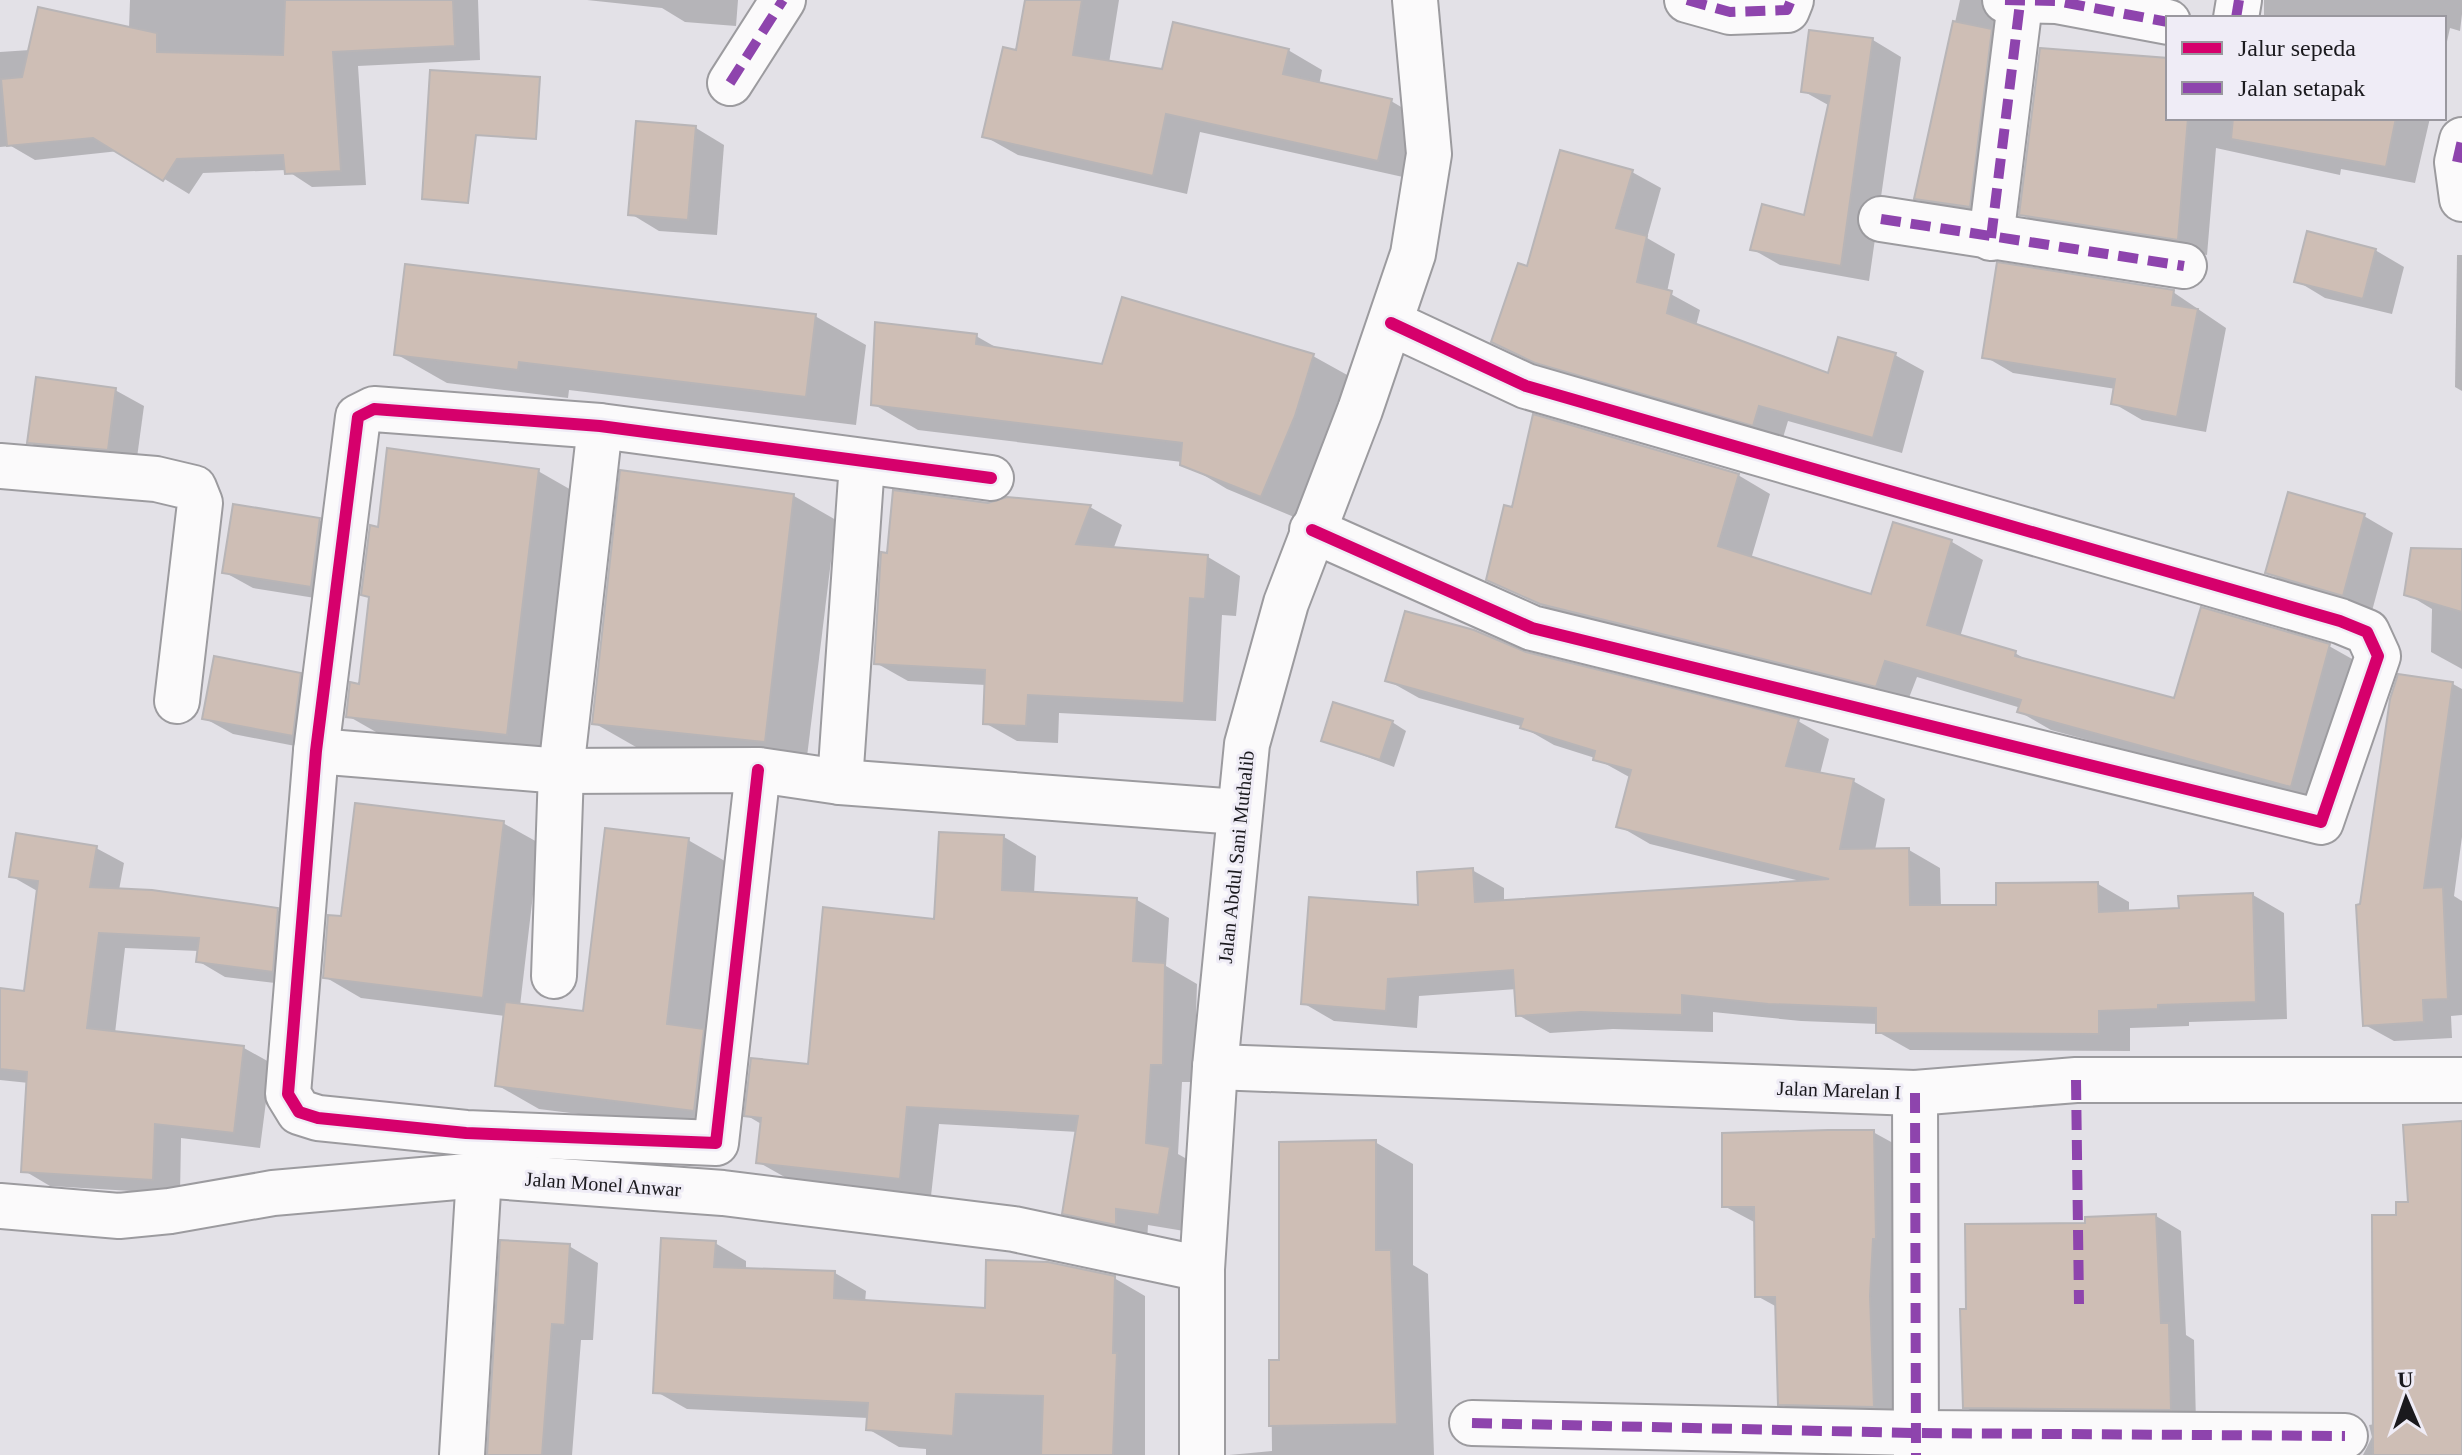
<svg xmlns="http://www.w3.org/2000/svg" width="2462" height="1455" font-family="Georgia,serif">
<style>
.shadow{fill:#0003}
.building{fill:#cebeb5;stroke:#b8b5b7;stroke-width:2}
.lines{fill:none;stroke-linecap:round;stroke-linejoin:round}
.minor-casing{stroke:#9c9b9f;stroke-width:48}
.minor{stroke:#fbfafb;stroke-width:44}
.quiet{stroke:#8e44ad;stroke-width:10;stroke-dasharray:20 10;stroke-linecap:butt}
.cycleway-casing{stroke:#efecf6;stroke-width:17}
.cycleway{stroke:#d6006c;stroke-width:12}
.labels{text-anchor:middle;stroke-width:6;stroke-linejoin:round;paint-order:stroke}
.street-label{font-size:20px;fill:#1a191d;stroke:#efecf6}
</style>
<rect width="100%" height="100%" fill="#e3e1e7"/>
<!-- shadow -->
<g class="shadow">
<polygon points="130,0 478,0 480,60 358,66 366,185 312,187 286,170 203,173 189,194 119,151 35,160 11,146 0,147 0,52 30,50 129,28"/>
<polygon points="587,0 738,0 736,26 685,22 662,8"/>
<polygon points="1027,0 1119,0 1109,63 1164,72 1288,50 1322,70 1319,85 1391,101 1425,121 1412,179 1200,132 1187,194 1018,155 984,136 1018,53"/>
<polygon points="1960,0 2026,0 2004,226 1951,218 1916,198"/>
<polygon points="2264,0 2462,0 2462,14 2460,31 2450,28 2444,55 2444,18 2269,18 2264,15"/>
<polygon points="1873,40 1901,57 1869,281 1780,265 1752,249 1806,217 1830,106 1803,91"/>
<polygon points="2168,60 2168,118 2430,118 2415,183 2341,169 2340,175 2216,148 2207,255 2051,231 2021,214"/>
<polygon points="696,128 724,145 717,235 659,231 631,214"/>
<polygon points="1632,172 1661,188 1647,238 1675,254 1667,292 1700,310 1696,326 1829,375 1895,355 1924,371 1902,453 1788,421 1782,441 1566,378 1493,341 1529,269"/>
<polygon points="2375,250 2404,267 2392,314 2325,298 2297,281"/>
<polygon points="2457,255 2462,255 2462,391 2455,387"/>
<polygon points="2173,292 2226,328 2206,432 2142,420 2113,403 2116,389 2013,373 1984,356"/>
<polygon points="815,316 866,345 856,425 569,390 568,398 447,383 396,354"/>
<polygon points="976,336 999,349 1104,366 1313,356 1358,381 1306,522 1227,489 1182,462 918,430 873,404"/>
<polygon points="115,390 144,406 136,465 58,459 29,442"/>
<polygon points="538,471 580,495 549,758 390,740 348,716 361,686 371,599 363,594 380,529"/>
<polygon points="622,472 794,496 836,520 806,765 636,747 594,723"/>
<polygon points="1738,475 1770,494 1751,559 1872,597 1952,542 1983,560 1960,637 2015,653 2030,662 2175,701 2329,646 2361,664 2323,804 2051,730 2020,712 2021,708 1917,677 1907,703 1574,621 1488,579 1513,509"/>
<polygon points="988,505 1090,507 1122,525 1113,550 1208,557 1240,576 1236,616 1222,615 1216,721 1059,713 1058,743 1017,741 985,723 986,685 908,681 876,663 889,555"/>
<polygon points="2364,516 2393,533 2372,611 2296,589 2267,572"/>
<polygon points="319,520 348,536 340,602 253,588 224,572"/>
<polygon points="2462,551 2462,669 2431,652 2432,609 2407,594"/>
<polygon points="1525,654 1798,721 1829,739 1820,774 1853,781 1885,799 1875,850 1909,850 1940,868 1941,907 1998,907 2098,884 2129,902 2129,912 2181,910 2253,895 2284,913 2287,1019 2189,1022 2189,1026 2130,1028 2130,1051 1910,1050 1878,1032 1878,1024 1801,1021 1713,1012 1713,1032 1613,1029 1550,1033 1518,1015 1517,989 1419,996 1417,1028 1334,1021 1303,1003 1472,870 1504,888 1504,902 1804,882 1650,844 1619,826 1631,778 1595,758 1554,745 1521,726 1419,698 1387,680"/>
<polygon points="300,675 329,691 321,751 233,734 204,718"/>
<polygon points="2400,676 2453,684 2462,689 2462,837 2454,896 2462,901 2462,1015 2451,1016 2452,1038 2394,1041 2365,1025 2362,906"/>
<polygon points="1392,722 1406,731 1394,767 1323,740"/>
<polygon points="503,823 539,843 520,1006 585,1013 688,840 730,864 736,1134 539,1109 497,1085 505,1016 361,998 325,977 343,919"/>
<polygon points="941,834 1004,837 1036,856 1034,894 1137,900 1169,918 1166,966 1197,984 1194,1082 1182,1082 1178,1154 1201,1167 1190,1232 1148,1225 1147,1242 1096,1231 1064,1213 1078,1132 939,1124 931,1196 790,1180 758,1162 763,1125 746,1115 809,1066 936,921"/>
<polygon points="96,848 124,863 119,890 277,910 305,926 300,986 225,977 198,961 199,951 125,948 115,1033 244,1048 271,1063 260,1148 181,1138 180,1194 50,1186 23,1170 29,1083 0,1080 0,990 26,993 39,892 11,876"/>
<polygon points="2462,1129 2462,1455 2363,1455 2372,1437 2369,1425 2375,1424 2398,1217"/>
<polygon points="1873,1132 1902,1148 1902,1422 1809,1420 1780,1404 1777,1307 1757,1296 1756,1223 1724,1206"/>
<polygon points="1375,1142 1413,1164 1413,1265 1428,1274 1434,1455 1229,1455 1272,1451 1271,1362 1281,1362"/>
<polygon points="2156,1216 2181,1231 2186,1335 2194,1340 2196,1423 1990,1422 1965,1407 1968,1311 2088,1225"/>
<polygon points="715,1243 746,1261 746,1270 835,1273 866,1291 865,1302 987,1310 1114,1278 1145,1296 1145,1455 926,1455 926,1449 899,1447 868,1429 868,1418 687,1409 655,1391"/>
<polygon points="569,1246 598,1263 593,1340 581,1340 572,1455 489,1455"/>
</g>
<!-- building -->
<g class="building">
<polygon points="285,0 453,0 455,46 333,52 341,171 285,174 283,155 177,159 163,181 93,138 7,146 1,79 22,77 38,7 157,33 157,52 283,55"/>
<polygon points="1025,0 1082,0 1073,55 1162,69 1173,22 1289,49 1283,74 1392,99 1378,161 1166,114 1153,176 982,137 1003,47 1016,50"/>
<polygon points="1953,21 1992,29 1970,207 1914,199"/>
<polygon points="1809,30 1873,38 1841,266 1750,250 1762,204 1804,215 1830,96 1801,92"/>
<polygon points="2040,48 2168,58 2168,118 2188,118 2178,240 2019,215"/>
<polygon points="430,70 540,77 536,139 476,135 468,203 422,199"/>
<polygon points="2233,118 2396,118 2386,167 2231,139"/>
<polygon points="636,121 696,126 688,220 628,215"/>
<polygon points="1560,150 1633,170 1616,228 1647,236 1637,282 1672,291 1667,313 1828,373 1838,337 1896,353 1873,438 1759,406 1753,426 1535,363 1491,342 1518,263 1527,266"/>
<polygon points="2307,231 2376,249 2363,299 2294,282"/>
<polygon points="1997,262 2174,290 2172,305 2198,309 2177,417 2111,404 2115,379 1982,358"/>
<polygon points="405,264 816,314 806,397 519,362 518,370 394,355"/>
<polygon points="1122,297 1314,354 1295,416 1261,497 1180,465 1182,443 871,405 875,322 977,334 976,344 1102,364"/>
<polygon points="36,377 116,388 108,450 27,443"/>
<polygon points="1533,414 1739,474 1718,546 1851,588 1871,594 1893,522 1952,540 1927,625 2016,651 2015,656 2174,698 2201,607 2330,644 2291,787 2017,712 2021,700 1885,661 1876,687 1540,604 1486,580 1504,505 1512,507"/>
<polygon points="387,448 539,469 507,735 346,717 350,682 359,684 369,597 361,595 370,525 378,527"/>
<polygon points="620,470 794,494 765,742 592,724"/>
<polygon points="893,490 988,503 1007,497 1091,505 1076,544 1208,555 1205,599 1190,598 1184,703 1028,695 1026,726 983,724 985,670 874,664 881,552 887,553"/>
<polygon points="2288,492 2365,514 2343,596 2265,573"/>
<polygon points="233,504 320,518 311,587 222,573"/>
<polygon points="2411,548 2462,549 2462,612 2404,595"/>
<polygon points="1405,611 1474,630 1526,652 1799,719 1786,766 1854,779 1840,849 1909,848 1910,905 1996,905 1996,883 2098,882 2099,912 2179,908 2178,896 2253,893 2256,1002 2158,1005 2158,1009 2099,1011 2099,1034 1876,1033 1876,1008 1768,1004 1682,995 1682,1015 1581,1012 1516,1016 1513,970 1388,979 1386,1011 1301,1004 1309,897 1418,905 1417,872 1473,868 1475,902 1829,879 1616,827 1631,770 1593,760 1595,751 1520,728 1523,719 1385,681"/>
<polygon points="214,656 301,673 293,736 202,719"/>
<polygon points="2398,674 2453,682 2424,888 2443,887 2448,999 2423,1000 2424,1022 2363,1026 2356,905 2360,904 2390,699"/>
<polygon points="1333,702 1393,721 1380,760 1321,741"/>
<polygon points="355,803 504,821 483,998 323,978 328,915 341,916"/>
<polygon points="605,828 689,838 667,1024 704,1029 694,1111 495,1086 505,1002 583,1011"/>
<polygon points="939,832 1004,835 1002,890 1137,898 1133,961 1165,963 1163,1065 1151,1065 1146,1143 1170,1147 1159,1215 1116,1209 1116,1225 1062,1214 1078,1116 907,1107 900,1179 756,1163 761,1118 744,1116 751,1058 808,1064 823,907 934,919"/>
<polygon points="16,833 97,846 90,887 152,890 278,908 273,972 196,962 199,938 99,933 87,1028 244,1046 234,1133 155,1124 153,1180 21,1172 27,1072 0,1069 0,988 24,991 38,881 9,877"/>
<polygon points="2462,1121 2462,1455 2373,1455 2372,1215 2396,1215 2396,1202 2408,1202 2403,1125"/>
<polygon points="1828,1130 1874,1130 1876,1239 1873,1239 1870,1296 1874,1407 1778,1405 1775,1297 1755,1297 1754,1207 1722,1207 1722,1133"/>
<polygon points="1376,1140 1376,1250 1391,1250 1397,1424 1269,1426 1269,1360 1279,1360 1279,1142"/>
<polygon points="2156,1214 2161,1323 2169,1323 2171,1410 1963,1408 1960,1309 1966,1309 1965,1224 2085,1223 2085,1217"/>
<polygon points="661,1238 716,1241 714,1267 835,1271 834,1298 985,1308 986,1260 1048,1262 1115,1276 1113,1353 1117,1353 1113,1455 1041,1455 1043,1396 956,1394 953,1436 866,1430 868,1403 653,1393"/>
<polygon points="500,1240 570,1244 565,1325 552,1324 542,1455 487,1455"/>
</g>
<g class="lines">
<defs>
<g id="minor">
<polyline points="1687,0 1730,12 1787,10 1791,0"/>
<polyline points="2005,0 2056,1 2168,22"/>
<polyline points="2236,18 2239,0"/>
<polyline points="730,83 783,0"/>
<polyline points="2462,140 2457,162 2462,199"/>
<polyline points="1881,219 2184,266"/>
<polyline points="1991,238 2020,3"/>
<polyline points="0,466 156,479 194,488 200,503 177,701"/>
<polyline points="1312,530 1532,628 2321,822 2378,656 2367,632 2340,621 1526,386 1391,323"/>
<polyline points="316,751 561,771 758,770 840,782 1238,812"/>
<polyline points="758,770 716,1143 466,1133 318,1118 299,1112 288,1094 316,751 358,417 374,409 600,426 991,478"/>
<polyline points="840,782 862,463"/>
<polyline points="554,976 561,771 600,426"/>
<polyline points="1215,1067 1915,1093 2076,1080 2462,1080"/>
<polyline points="1915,1093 1916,1455"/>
<polyline points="0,1206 119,1216 170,1211 273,1193 479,1175 723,1193 1014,1229 1202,1269"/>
<polyline points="1472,1423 1915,1433 2345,1436"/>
<polyline points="462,1455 479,1175"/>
<polyline points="1202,1455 1202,1269 1215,1067 1247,744 1286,603 1360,410 1413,254 1429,154 1415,0"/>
</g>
</defs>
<!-- minor casing -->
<use href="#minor" class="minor-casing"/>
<!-- minor -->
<use href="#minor" class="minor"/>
<!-- quiet -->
<g class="quiet">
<polyline points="1687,0 1730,12 1787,10 1791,0"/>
<polyline points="2005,0 2056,1 2168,22"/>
<polyline points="2236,18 2239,0"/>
<polyline points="730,83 783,0"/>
<polyline points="2457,162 2462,140"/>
<polyline points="1881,219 2184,266"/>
<polyline points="1991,238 2020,3"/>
<polyline points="2076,1080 2079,1304"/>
<polyline points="1915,1093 1916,1455"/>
<polyline points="1472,1423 1915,1433 2345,1436"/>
</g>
<defs>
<g id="cycleway">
<polyline points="1312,530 1532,628 2321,822 2378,656 2367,632 2340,621 1526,386 1391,323"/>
<polyline points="758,770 716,1143 466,1133 318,1118 299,1112 288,1094 316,751 358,417 374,409 600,426 991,478"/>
</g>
</defs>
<!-- cycleway casing -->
<use href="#cycleway" class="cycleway-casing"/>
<!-- cycleway -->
<use href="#cycleway" class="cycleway"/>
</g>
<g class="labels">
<!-- street labels -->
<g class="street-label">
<text transform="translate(1236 857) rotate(-84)" y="7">Jalan Abdul Sani Muthalib</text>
<text transform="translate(1839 1090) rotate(2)" y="7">Jalan Marelan I</text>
<text transform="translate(603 1184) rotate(4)" y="7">Jalan Monel Anwar</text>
</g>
</g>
<!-- legend -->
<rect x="2166" y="16" width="280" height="104" fill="#efecf6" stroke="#9a989f" stroke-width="2"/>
<rect x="2182" y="42" width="40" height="12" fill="#d6006c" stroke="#9a989f" stroke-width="2"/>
<text x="2238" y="56" font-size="24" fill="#1a191d">Jalur sepeda</text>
<rect x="2182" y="82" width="40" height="12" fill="#8e44ad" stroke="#9a989f" stroke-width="2"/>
<text x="2238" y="96" font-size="24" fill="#1a191d">Jalan setapak</text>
<!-- north arrow -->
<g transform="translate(2406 1399) rotate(358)" stroke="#efecf6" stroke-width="6" paint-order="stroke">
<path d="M0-6L14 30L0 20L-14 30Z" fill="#1a191d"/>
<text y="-12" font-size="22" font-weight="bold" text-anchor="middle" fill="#1a191d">U</text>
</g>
</svg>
